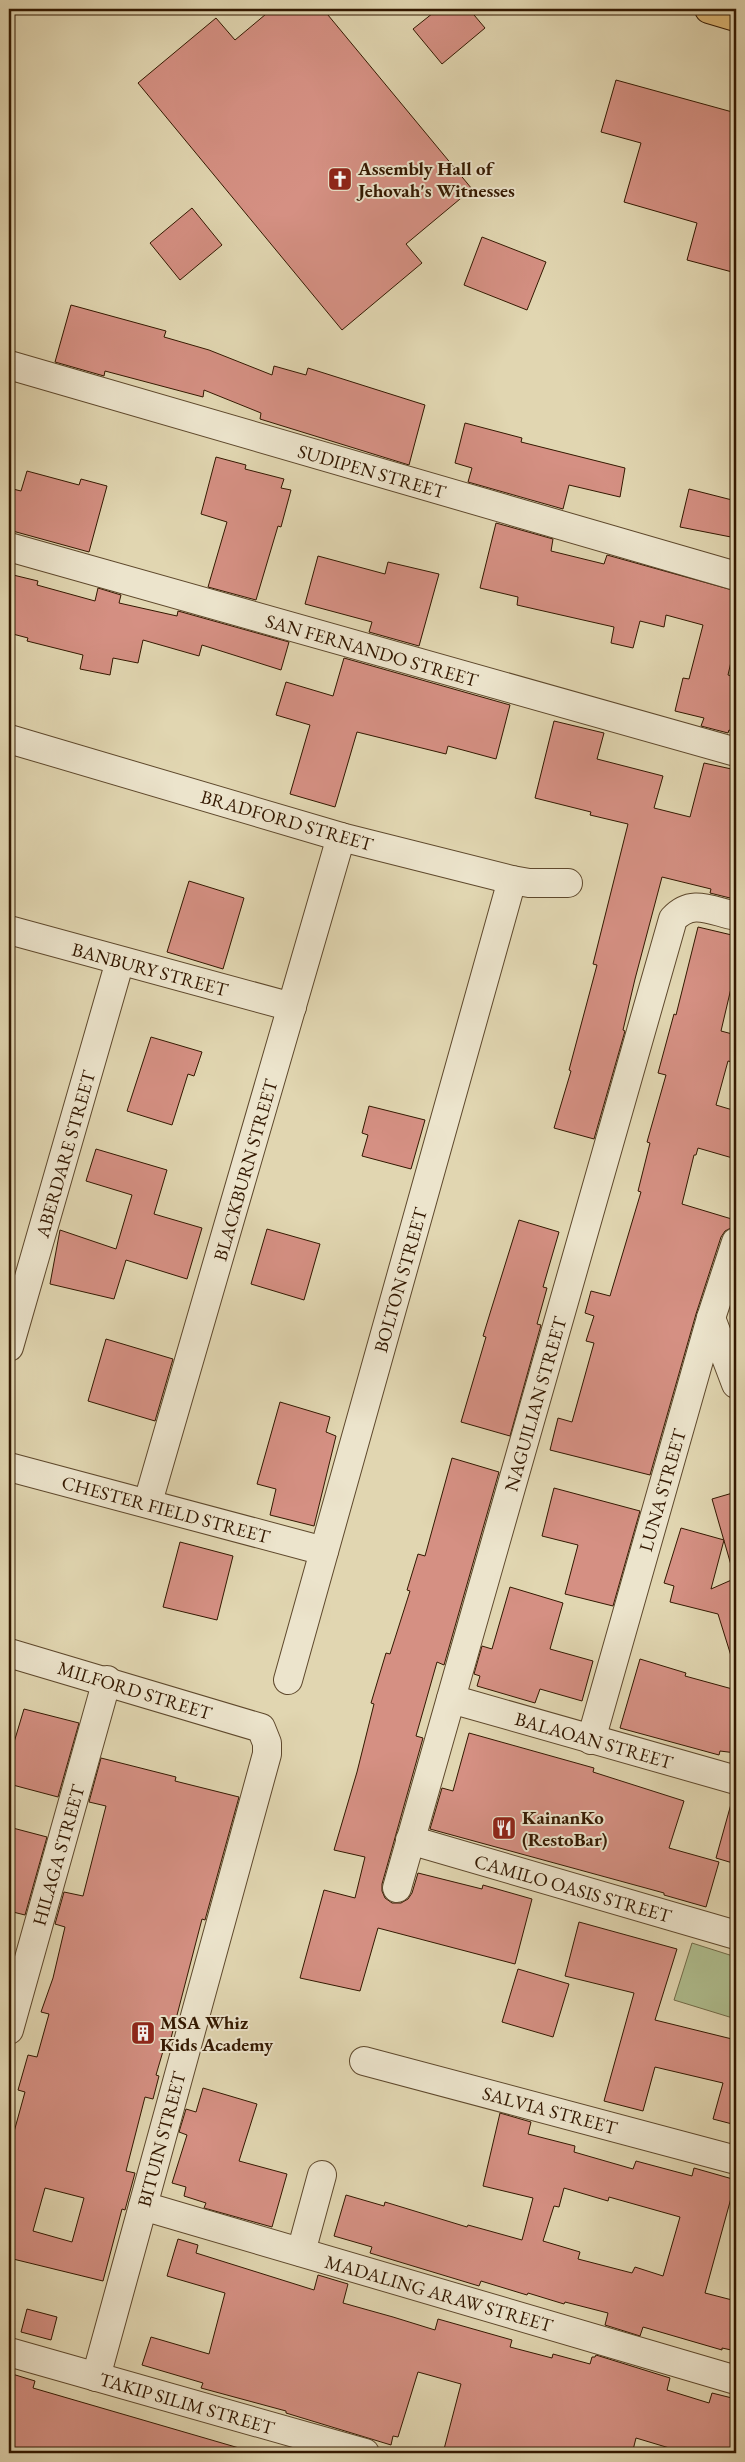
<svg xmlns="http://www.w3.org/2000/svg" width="745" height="2462" font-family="'EB Garamond',serif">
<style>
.green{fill:#afbe8f;stroke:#716b48}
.building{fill:#d59083;stroke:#331800;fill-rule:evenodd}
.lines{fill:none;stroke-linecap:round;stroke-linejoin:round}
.minor-casing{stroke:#5e482c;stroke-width:30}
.major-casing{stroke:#331800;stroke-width:30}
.minor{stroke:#ece4cc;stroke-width:28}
.major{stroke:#e0bb78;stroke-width:28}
.labels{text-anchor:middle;stroke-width:4;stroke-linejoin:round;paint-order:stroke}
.poi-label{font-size:19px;font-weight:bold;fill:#331800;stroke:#ece4cc;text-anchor:start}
.street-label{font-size:19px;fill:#331800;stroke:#ece4cc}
</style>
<rect width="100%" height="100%" fill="#e1d6b1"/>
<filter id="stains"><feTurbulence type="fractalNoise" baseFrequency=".004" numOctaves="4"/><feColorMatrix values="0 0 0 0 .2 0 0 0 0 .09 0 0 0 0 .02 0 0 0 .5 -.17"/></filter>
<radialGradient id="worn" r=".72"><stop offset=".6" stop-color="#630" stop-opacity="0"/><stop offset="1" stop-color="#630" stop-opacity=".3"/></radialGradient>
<!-- green -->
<polygon class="green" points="692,1943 736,1957 736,2019 674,2000"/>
<!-- building -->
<g class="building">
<polygon points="272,9 323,9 472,189 406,244 422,263 342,330 138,83 216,18 235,40"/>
<polygon points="438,9 469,9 485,28 442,64 413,29"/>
<polygon points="616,80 736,113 736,273 687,260 697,223 624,202 641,143 601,132"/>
<polygon points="192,208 222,245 180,280 150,243"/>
<polygon points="482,237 546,262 527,310 464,285"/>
<polygon points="71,305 166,331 164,337 209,350 272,375 274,366 306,375 308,368 425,405 409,465 260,419 261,413 204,390 203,397 105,371 104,376 55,362"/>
<polygon points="465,423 522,438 521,442 625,468 620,497 569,485 563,509 468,482 472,468 455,463"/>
<polygon points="216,457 246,465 245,469 284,479 281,488 291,490 281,527 278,526 256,600 208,587 227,522 201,514"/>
<polygon points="27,471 79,485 81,479 107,486 89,552 9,530 9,488 21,491"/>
<polygon points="689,489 736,501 736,538 680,527"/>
<polygon points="496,523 553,539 551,551 604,564 607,555 736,591 736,640 728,675 736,677 736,732 729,730 728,733 701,726 704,718 675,711 683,678 689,679 703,625 666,615 664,627 640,621 633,648 611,643 614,627 517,605 518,597 480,588"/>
<polygon points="318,556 385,574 388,562 439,574 419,646 369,632 372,622 305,604"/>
<polygon points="9,574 38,581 37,585 95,601 98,588 121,595 119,603 177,616 178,611 289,642 281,670 202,645 199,656 143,640 138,663 113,658 110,675 80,669 83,655 27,641 28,638 9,633"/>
<polygon points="344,658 510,705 496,759 448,746 446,754 357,732 335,807 290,794 310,725 276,715 286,682 333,696"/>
<polygon points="554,721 604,733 597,759 663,776 654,808 690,817 704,763 736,770 736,889 734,899 710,893 711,889 662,877 635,979 623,1030 625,1031 594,1139 554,1128 571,1071 569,1070 597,965 593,964 628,824 590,815 591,812 535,798"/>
<polygon points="189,881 244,898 223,969 167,952"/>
<polygon points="698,927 736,936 736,967 721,1031 736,1035 736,1048 732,1062 728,1061 716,1105 736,1111 736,1159 698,1148 696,1155 694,1155 682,1204 735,1220 733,1227 725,1231 721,1237 696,1314 650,1475 550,1450 558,1418 572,1422 594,1343 586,1341 594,1316 585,1313 591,1291 610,1296 641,1192 638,1191 650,1143 647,1142 666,1075 658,1073 674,1014 676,1015"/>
<polygon points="151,1037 202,1052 194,1076 188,1074 172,1125 127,1111"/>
<polygon points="369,1106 425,1120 411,1169 362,1156 368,1135 362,1133"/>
<polygon points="96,1149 167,1170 154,1214 202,1228 187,1279 126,1260 114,1299 50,1284 60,1230 116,1249 132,1195 86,1181"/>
<polygon points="519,1220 559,1232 543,1287 547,1288 537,1324 541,1325 510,1436 461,1422 486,1337 483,1336 491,1310"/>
<polygon points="267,1229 320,1244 304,1300 251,1284"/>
<polygon points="106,1339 173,1359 155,1421 88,1401"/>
<polygon points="280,1402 330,1417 326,1432 336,1436 314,1526 270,1515 276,1489 257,1484"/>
<polygon points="452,1458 499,1472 444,1665 437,1662 416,1736 423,1738 382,1884 382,1891 385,1898 392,1903 401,1903 408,1899 412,1893 418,1873 482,1889 483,1885 532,1899 515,1964 378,1928 360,1991 300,1978 324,1890 355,1898 365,1857 334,1850 357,1772 374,1704 371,1703 386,1653 390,1654 410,1591 407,1590 418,1554 425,1556"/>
<polygon points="554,1488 640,1511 613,1606 565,1594 578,1545 542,1536"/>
<polygon points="736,1492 736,1565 731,1565 712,1499"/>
<polygon points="681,1528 724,1540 711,1589 736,1578 736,1658 732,1659 718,1614 670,1602 674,1586 664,1583"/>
<polygon points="180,1542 233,1556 217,1620 163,1607"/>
<polygon points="510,1587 563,1603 550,1649 593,1661 582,1701 540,1689 535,1703 477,1686 480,1676 474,1674 482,1646 492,1649"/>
<polygon points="640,1659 686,1673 685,1676 736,1690 736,1753 720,1751 719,1755 620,1728"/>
<polygon points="24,1709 79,1723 58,1797 9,1784 9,1759"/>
<polygon points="469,1733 594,1768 593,1772 684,1801 669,1848 719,1862 706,1907 664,1895 664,1893 430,1829 442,1788 453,1791"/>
<path d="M101,1758l75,19 -1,4 64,16 -34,123 -3,-1 -32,123 -4,-1 -10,34 3,1 -6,23 -8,-2 -19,74 9,2 -10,37 -3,-1 -19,72 -94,-23v-108l16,-58 -7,-2 10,-35 9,2 12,-43 -8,-2 12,-34 12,-51 -10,-3 9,-32 19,4 23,-90 -17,-4zM45,2188l39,10 -12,44 -39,-11z"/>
<polygon points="731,1804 736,1805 736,1864 716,1858"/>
<polygon points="9,1827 47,1837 25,1915 9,1911"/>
<polygon points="579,1922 677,1949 655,2020 736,2040 736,2125 713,2119 723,2083 655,2067 643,2111 604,2101 634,1993 565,1976"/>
<polygon points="518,1969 569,1984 553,2037 502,2022"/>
<polygon points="203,2088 257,2104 239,2161 287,2174 272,2227 204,2208 206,2203 184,2196 186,2187 172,2183 187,2135 179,2132 186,2109 196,2112"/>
<path d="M500,2113l31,9 -3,12 47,12 -1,6 59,17 3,-8 56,15 2,-8 42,12 -31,113 31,8v50l-14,-3v2l-79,-23 -3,9 -35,-11 3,-12 -43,-11 -1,2 -36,-11 -1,2 -46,-14 -2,5 -109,-33 2,-6 -38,-11 12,-41 38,11 1,-4 82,25 1,-2 54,15 11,-42 -50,-12zM564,2188l44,13 1,-4 71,20 -17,59 -28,-9 -3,6 -54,-14 2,-7 -37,-11 11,-35 5,1z"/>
<polygon points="178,2239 198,2245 196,2253 314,2290 318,2275 348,2284 343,2303 393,2317 435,2330 438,2319 512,2340 510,2347 552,2358 553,2354 590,2364 592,2357 595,2357 596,2355 670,2378 667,2390 709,2403 712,2393 736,2399 736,2453 686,2453 636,2438 633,2450 624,2448 623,2453 443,2453 461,2384 418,2372 398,2437 393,2436 391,2445 286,2413 286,2411 201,2388 203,2383 142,2365 151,2337 209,2354 225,2293 167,2276"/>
<polygon points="27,2309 57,2317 51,2340 21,2332"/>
<polygon points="9,2373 35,2381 33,2388 239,2448 238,2453 19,2453 20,2449 9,2446"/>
</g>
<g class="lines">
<defs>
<g id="minor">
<polyline points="9,365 736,576"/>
<polyline points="9,547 736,752"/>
<polyline points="9,739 341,837 512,880 529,883 568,883"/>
<polyline points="9,930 292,1007"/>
<polyline points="711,1318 736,1384"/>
<polyline points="9,1347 120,961"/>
<polyline points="9,1467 324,1551"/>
<polyline points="148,1502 341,837"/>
<polyline points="9,1653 261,1728 267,1743 267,1754 96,2377"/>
<polyline points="288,1680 512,880"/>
<polyline points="451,1699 736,1780"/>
<polyline points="591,1740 711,1318 736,1242"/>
<polyline points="410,1840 736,1935"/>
<path d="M397,1888l276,-969c19,-21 38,-8 63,-3"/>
<polyline points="9,2030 107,1680"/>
<polyline points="364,2061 736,2160"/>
<polyline points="143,2206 736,2380"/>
<polyline points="301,2252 322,2175"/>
<polyline points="9,2352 365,2453"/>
</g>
<polyline id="major" points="709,9 736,17"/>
</defs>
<!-- minor casing -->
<use href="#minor" class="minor-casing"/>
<!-- major casing -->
<use href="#major" class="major-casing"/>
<!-- minor -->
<use href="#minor" class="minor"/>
<!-- major -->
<use href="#major" class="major"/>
</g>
<!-- icons -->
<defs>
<symbol id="church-square" viewBox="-11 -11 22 22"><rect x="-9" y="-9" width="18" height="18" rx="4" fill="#8f2418" stroke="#ece4cc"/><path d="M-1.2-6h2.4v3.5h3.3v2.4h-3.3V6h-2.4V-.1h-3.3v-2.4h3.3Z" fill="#fff"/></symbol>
<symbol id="restaurant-square" viewBox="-11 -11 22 22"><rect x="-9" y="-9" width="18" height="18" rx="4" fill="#8f2418" stroke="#ece4cc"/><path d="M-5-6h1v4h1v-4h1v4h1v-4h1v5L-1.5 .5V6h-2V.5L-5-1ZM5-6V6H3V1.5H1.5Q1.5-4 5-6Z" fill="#fff"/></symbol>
<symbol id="building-square" viewBox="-11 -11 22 22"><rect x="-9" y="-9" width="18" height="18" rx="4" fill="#8f2418" stroke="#ece4cc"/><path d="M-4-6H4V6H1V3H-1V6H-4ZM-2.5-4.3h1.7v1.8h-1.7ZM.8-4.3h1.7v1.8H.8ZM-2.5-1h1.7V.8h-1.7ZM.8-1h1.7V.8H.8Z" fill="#fff"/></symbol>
</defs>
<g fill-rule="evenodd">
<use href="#church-square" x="326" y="165" width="28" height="28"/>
<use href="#restaurant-square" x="490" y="1814" width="28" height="28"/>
<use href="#building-square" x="129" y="2019" width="28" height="28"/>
</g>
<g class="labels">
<!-- poi labels -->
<g class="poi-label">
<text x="358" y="175">Assembly Hall of<tspan x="358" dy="22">Jehovah's Witnesses</tspan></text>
<text x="522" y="1824">KainanKo<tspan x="522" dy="22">(RestoBar)</tspan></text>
<text x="160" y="2029">MSA Whiz<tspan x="160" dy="22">Kids Academy</tspan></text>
</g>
<!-- street labels -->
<g class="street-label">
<text transform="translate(372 471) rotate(16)" y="7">SUDIPEN STREET</text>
<text transform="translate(372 650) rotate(16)" y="7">SAN FERNANDO STREET</text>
<text transform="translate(287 820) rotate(16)" y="7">BRADFORD STREET</text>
<text transform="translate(150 969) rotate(15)" y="7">BANBURY STREET</text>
<text transform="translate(65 1154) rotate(-74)" y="7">ABERDARE STREET</text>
<text transform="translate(245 1170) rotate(-74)" y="7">BLACKBURN STREET</text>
<text transform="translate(400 1280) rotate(-74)" y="7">BOLTON STREET</text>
<text transform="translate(535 1404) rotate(-74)" y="7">NAGUILIAN STREET</text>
<text transform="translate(662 1490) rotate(-74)" y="7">LUNA STREET</text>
<text transform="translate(166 1509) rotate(15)" y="7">CHESTER FIELD STREET</text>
<text transform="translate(135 1690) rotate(17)" y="7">MILFORD STREET</text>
<text transform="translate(594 1740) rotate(16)" y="7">BALAOAN STREET</text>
<text transform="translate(58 1855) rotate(-74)" y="7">HILAGA STREET</text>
<text transform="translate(573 1888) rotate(16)" y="7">CAMILO OASIS STREET</text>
<text transform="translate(550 2110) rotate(15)" y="7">SALVIA STREET</text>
<text transform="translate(161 2139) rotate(-75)" y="7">BITUIN STREET</text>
<text transform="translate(439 2293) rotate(16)" y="7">MADALING ARAW STREET</text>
<text transform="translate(187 2403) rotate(16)" y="7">TAKIP SILIM STREET</text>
</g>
</g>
<!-- margin -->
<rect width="745" height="2462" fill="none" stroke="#e1d6b1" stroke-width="30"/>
<rect x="10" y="10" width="725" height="2442" fill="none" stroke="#331800" stroke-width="2.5"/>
<rect x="15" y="15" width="715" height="2432" fill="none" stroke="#331800"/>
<rect width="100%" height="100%" filter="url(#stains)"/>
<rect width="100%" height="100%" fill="url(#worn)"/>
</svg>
